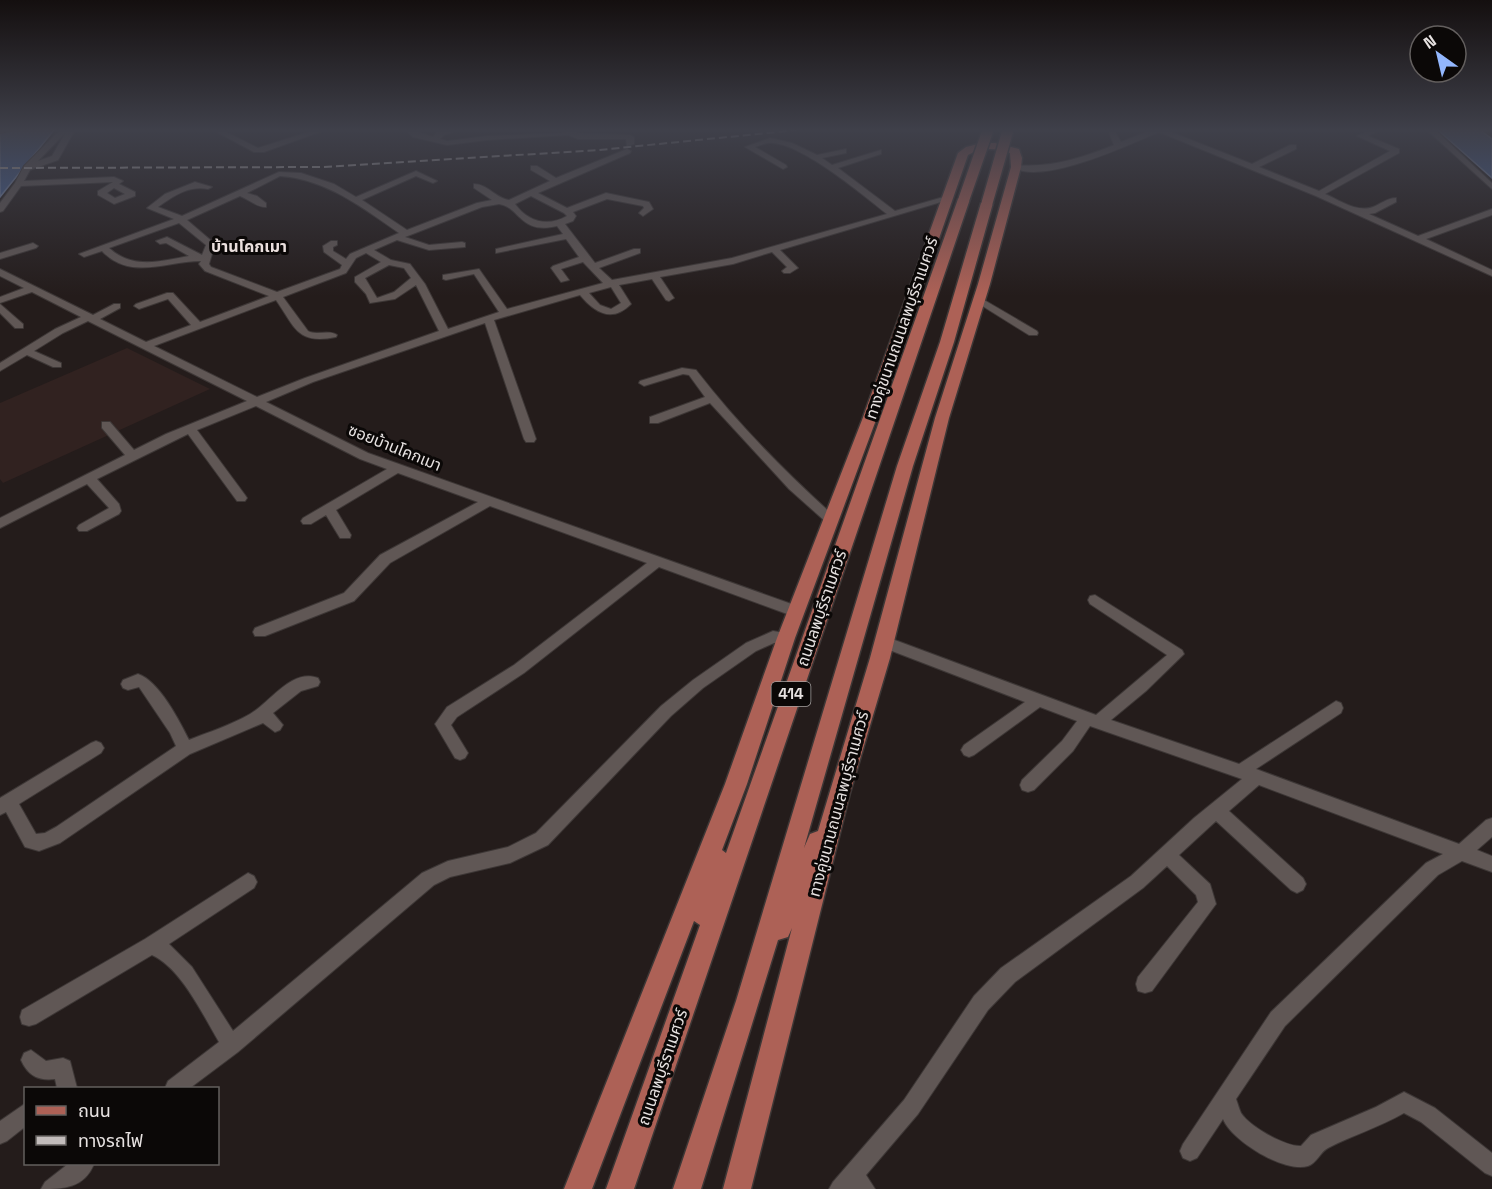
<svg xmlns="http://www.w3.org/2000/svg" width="1492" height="1189" font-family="'Space Grotesk','Noto Sans Thai',sans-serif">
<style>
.built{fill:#312220}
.water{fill:#456198;stroke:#7688ae;stroke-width:1.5}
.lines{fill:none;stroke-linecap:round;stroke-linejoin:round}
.minor-casing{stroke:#3d3736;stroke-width:2}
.major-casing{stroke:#3d3736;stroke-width:3}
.minor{fill:#605755;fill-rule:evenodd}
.major{fill:#ad6156;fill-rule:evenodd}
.rail{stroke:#c2bcbb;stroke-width:2;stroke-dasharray:8 4;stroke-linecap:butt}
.major-bridge-casing{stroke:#3d3736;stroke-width:14;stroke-linecap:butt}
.major-bridge{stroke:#ad6156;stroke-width:11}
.labels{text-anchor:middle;stroke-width:6;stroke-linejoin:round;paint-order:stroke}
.shield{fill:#0b0807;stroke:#a5a1a0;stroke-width:1.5}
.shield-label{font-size:15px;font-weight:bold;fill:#e7e2e1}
.far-quarter-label{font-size:16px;font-weight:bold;fill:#eadfdd;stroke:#0b0807}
.street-label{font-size:16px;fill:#e7e2e1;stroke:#0b0807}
</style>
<rect width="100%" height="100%" fill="#241c1b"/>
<!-- built -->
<polygon class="built" points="127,348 210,389 3,483 0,479 0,403"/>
<!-- water -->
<g class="water">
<polygon points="0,130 54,130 0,197"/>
<polygon points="1438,130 1480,130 1492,139 1492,178"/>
</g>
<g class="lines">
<defs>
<g id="minor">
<polygon points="0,130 13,130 0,133"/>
<path d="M60,130h15l-17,30 -28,10 -6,11 90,-4 9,4 -4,3 16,8v4l-21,8 -16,-9v-4l15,-9 -92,4 -18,25 -3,1v-9l15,-20 9,-17zM66,132l-14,24 -14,5zM114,188l11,6 -10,4 -8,-5z"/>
<polygon points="213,130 222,130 258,148 315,130 325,130 264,152 254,152"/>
<polygon points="406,130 413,130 433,137 438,131 459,130 444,135 440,139 447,141 487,136 561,133 583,130 576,133 630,135 634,137 634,144 627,146 626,139 578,139 568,135 487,140 447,145 413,137"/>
<path d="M1108,130h6l7,12 30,-12h15l86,34 38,-19h6v4l-37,18 60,24 71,-40 -33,-15 13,-6h9l-11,6 31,13v4l-74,41c14,6 32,19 48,13 8,-3 14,-9 23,-9v4l-21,11 -6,1 49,22 74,-27v6l-66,24 66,31v6l-176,-80 -157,-64c-31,13 -117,54 -147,35l4,-2c35,3 66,-7 98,-20z"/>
<polygon points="1427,130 1435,130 1492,183 1492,189"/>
<path d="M770,138l22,5 25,12 29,-6v4l-24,5 10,7 49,-15v4l-43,14 57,43 52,-15 4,3 -171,51 18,18 -8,5h-6l-2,-2 5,-4 -15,-15 -39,12 -73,13 14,21 -5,3 -3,-1 -14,-21 -33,6 12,19c-19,19 -36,9 -51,-9l-86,25 42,119 -2,3h-8l-2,-3 -39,-116 -172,59 -47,20 102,51 432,154 2,4 -2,4h-10l-131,-48 -135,106 -67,44 -6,8 17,28 -3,5 -5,2 -5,-2 -20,-34 12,-17 67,-42 133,-102 -157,-57 -100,57 -36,38 -89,35h-10l-2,-4 2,-4 89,-35 36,-38 98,-53 -80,-29 -62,37 15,25 -1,3h-10l-14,-23 -15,9h-8l-2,-3 2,-3 84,-49 -27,-10 -104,-53 -59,24 48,65 2,3 -2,3h-8l-49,-67 -91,45 22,25 2,7 -2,3 -32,17h-8l-2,-3 2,-3 30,-17 -22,-24 -87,44v-10l125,-63 -23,-27v-6h8l24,28 32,-16 81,-33 -159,-80 -25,12 -29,18 27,12v4h-8l-26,-12 -27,16v-8l55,-34 26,-12 -49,-25 -32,11v-6l24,-9 -24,-12v-7l93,46 21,-11h6v4l-20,11 46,23 45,-17 -23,-26 -29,10 -5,-3 2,-2 31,-11h6l27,29 69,-26 -64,-25 -6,-7 2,-3c-34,0 -71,20 -99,-10l-18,6 -5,-3 95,-35 -27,-11 18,-14 30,-12 17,5 -4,2c-19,-4 -35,7 -50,18l24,9 97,-44 22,1 33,11 22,13 60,-26 21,10 -4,2 -17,-7 -54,24 45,30 70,-27 15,-3 -18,-12v-4c13,0 22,14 35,16l41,-19 -19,-11v-4h6l19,12 71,-29 4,2 -1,2 -92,40 29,15 39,-15 43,9 4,7 -10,7 -4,-3 5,-5 -1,-2 -36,-7 -34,13 3,4 -3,5 -8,3 30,39 39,-14h6v4l-41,15 13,12 120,-22 155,-44c-25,-20 -84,-69 -114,-71 -6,-1 -12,2 -18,4l31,18 1,2 -4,2 -38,-22zM280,176c46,3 83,32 119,57l-49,21 -4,5 -13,-8v-4l4,-2v-4h-6l-8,5 1,6 18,13 -2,4 -63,23 -66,-25 -2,-3 6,-20 -28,-24 53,-24c8,3 18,12 26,11v-4l-9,-7 -10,-3zM531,196l33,17 3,3c-19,11 -39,6 -52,-12zM499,204c21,3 21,31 58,22l6,8 -67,15v4l70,-14 13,18 -26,9 -2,2 10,14 8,-2 -8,-11 22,-7 20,21 -96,26 -28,-40 -36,6v4l3,1 28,-6 25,38 -51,17 -23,-45 -15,-20 -19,-4 -17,-10 23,-10 32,10 36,-3v-4l-3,-1 -33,3 -24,-8 77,-30zM179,223l27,22 -4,10 -35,-18 -11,4 4,3 6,-1 23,13c-28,5 -56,14 -80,-8zM366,253l15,9 -26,15v5l11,12 4,9 25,-4 21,-14 23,46 -134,47 -48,19 -103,-51 122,-46c19,27 21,45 60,37l1,-2c-8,-6 -20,1 -29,-4l-25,-34 63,-24 10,-15zM389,265l15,3 7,10 -17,14 -17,6 -12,-20zM611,287l10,16 -10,6 -11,-4 -11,-12z"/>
<polygon points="33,243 38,246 36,248 0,259 0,253"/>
<polygon points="979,297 1037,331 1038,333 1037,335 1029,335 976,302 974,300"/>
<polygon points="0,304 23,324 23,328 15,328 0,313"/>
<path d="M682,368l14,2c41,53 88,101 138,146l2,3 -2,3h-8l-37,-33 -79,-86 -52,20h-8v-6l55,-20 -16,-22 -6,-1 -39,12 -5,-3 1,-2z"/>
<path d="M1095,595l87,55 2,4 -38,37 -35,29 128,44 97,-63 5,2 2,5 -2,5 -85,56 203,75 27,-24 6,-2v19l-15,13 15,6v16l-30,-11 -24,14 -153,151 -49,73c2,5 3,10 5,14 9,14 45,34 60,33l10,-11 65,-28 28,-15 31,16 57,45v23l-7,-3 -64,-51 -17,-9c-24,14 -51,22 -76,35 -8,4 -11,15 -20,18 -24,7 -76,-25 -85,-47l-26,39 -7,3 -7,-3 -3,-7 3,-7 88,-132 155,-149 17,-9 -184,-69 -30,26 74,67 3,6 -3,6 -6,3 -6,-3 -75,-69 -37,34 31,29 6,20 -64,87 -7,2 -7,-2 -2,-7 2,-7 60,-75 -2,-7 -29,-29 -24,22 -128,94 -27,28 -70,104 -52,61 9,14h-46l4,-7 71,-82 70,-104 27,-28 130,-92 63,-58 48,-39 -152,-53 -17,25 -39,39 -6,2 -6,-2 -2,-5 2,-5 40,-39 15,-20 -37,-14 -66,48 -5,2 -5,-2 -3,-5 3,-5 61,-43 -146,-56 -2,-4 2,-4 5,-2 212,79 71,-60 -77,-51 -2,-4 2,-4z"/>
<path d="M773,631l18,3 2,4 -2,4 -17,1 -18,8 -53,37 -32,28 -123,129 -38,18 -60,14 -16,8 -196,167 -48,36h-25l3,-7 51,-39c-16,-27 -38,-74 -67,-87l-116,69 -7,2 -7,-2 -2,-7 2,-7 123,-71 103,-66 6,3 3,6 -3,6 -85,56 23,23 41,64 189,-158 26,-12 60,-14 28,-14 125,-127 32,-26 53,-37z"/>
<path d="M138,674c21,7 41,46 51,66 20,-8 42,-15 61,-26 20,-11 41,-46 68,-36l2,4 -2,4 -17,5 -28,22 10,12 -3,5 -5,2 -12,-9 -73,31 -130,89 -21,8 -14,-4 -19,-35 -6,3v-17l91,-55 5,-2 5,2 3,5 -3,5 -82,51 17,30 9,-1 11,-6 120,-81 -6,-13 -31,-46 -11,3 -5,-2 -2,-4 2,-4z"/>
<path d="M31,1050l15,11 17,-3 7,3 7,27h-20l-2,-9c-16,2 -27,-3 -34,-19l3,-7z"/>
<polygon points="26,1103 26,1126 7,1141 0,1144 0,1121"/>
<path d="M68,1164h26c-10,24 -30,25 -53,25l4,-7z"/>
</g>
<path id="major" d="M982,143h13l24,6 3,9 -1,9 -31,117 -41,134 -59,240 -40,135 -99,396h-28l69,-261 -4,9 -10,3 -77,249h-28l63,-188 161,-535 43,-124 41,-139 6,-3 4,1 2,2 -39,139 -41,124 -109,382 6,-14 8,-3 52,-173 65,-240 43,-134 33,-117 -1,-14c-15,-5 -28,-6 -42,2l-92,265 -81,218 -48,146 -25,66 4,3 232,-654 2,-2h8l2,2 -336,990h-28l94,-264 -6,-4 -102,268h-28l161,-405 52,-146 85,-218 96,-267 8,-6z"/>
</defs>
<!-- minor casing -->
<use href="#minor" class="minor-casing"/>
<!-- major casing -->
<use href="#major" class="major-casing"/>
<!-- minor -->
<use href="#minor" class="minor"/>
<!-- major -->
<use href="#major" class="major"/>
<!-- rail -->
<polyline class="rail" points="0,168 322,167 599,150 797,130"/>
<defs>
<g id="major-bridge">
<polyline points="964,199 988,130"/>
<polyline points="987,203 1008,130"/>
</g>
</defs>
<!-- major-bridge casing -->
<use href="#major-bridge" class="major-bridge-casing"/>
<!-- major-bridge -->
<use href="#major-bridge" class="major-bridge"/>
</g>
<!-- sky -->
<linearGradient id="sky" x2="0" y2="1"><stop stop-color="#140f0f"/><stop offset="0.44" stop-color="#3f404a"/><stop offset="1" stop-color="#3f404a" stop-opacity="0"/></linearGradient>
<rect width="1492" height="296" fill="url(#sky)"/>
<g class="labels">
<!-- shield labels -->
<rect class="shield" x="771.5" y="682" width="39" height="24" rx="4.5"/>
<g class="shield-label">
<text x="791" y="699">414</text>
</g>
<!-- far-quarter labels -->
<g class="far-quarter-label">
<text x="249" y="252">บ้านโคกเมา</text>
</g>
<!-- street labels -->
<g class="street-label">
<text transform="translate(901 328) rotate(-71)" y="6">ทางคู่ขนานถนนลพบุรีราเมศวร์</text>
<text transform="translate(395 447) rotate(22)" y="6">ซอยบ้านโคกเมา</text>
<text transform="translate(821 608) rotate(-71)" y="6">ถนนลพบุรีราเมศวร์</text>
<text transform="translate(838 804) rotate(-75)" y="6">ทางคู่ขนานถนนลพบุรีราเมศวร์</text>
<text transform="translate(662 1067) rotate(-71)" y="6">ถนนลพบุรีราเมศวร์</text>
</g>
</g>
<!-- legend -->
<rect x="24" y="1087" width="195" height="78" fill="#0b0807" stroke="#635f5e" stroke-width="1.5"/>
<rect x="36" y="1106" width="30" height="9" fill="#ad6156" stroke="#635f5e" stroke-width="1.5"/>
<text x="78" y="1117" font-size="18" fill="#e7e2e1">ถนน</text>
<rect x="36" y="1136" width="30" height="9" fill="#c2bcbb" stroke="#635f5e" stroke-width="1.5"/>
<text x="78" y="1147" font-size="18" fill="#e7e2e1">ทางรถไฟ</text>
<!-- north arrow -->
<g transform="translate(1438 54) rotate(326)"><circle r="28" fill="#0b0807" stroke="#635f5e" stroke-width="1.5"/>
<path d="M0-4.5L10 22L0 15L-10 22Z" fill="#93b7fd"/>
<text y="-9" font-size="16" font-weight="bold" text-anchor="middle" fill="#e7e2e1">N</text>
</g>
</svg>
